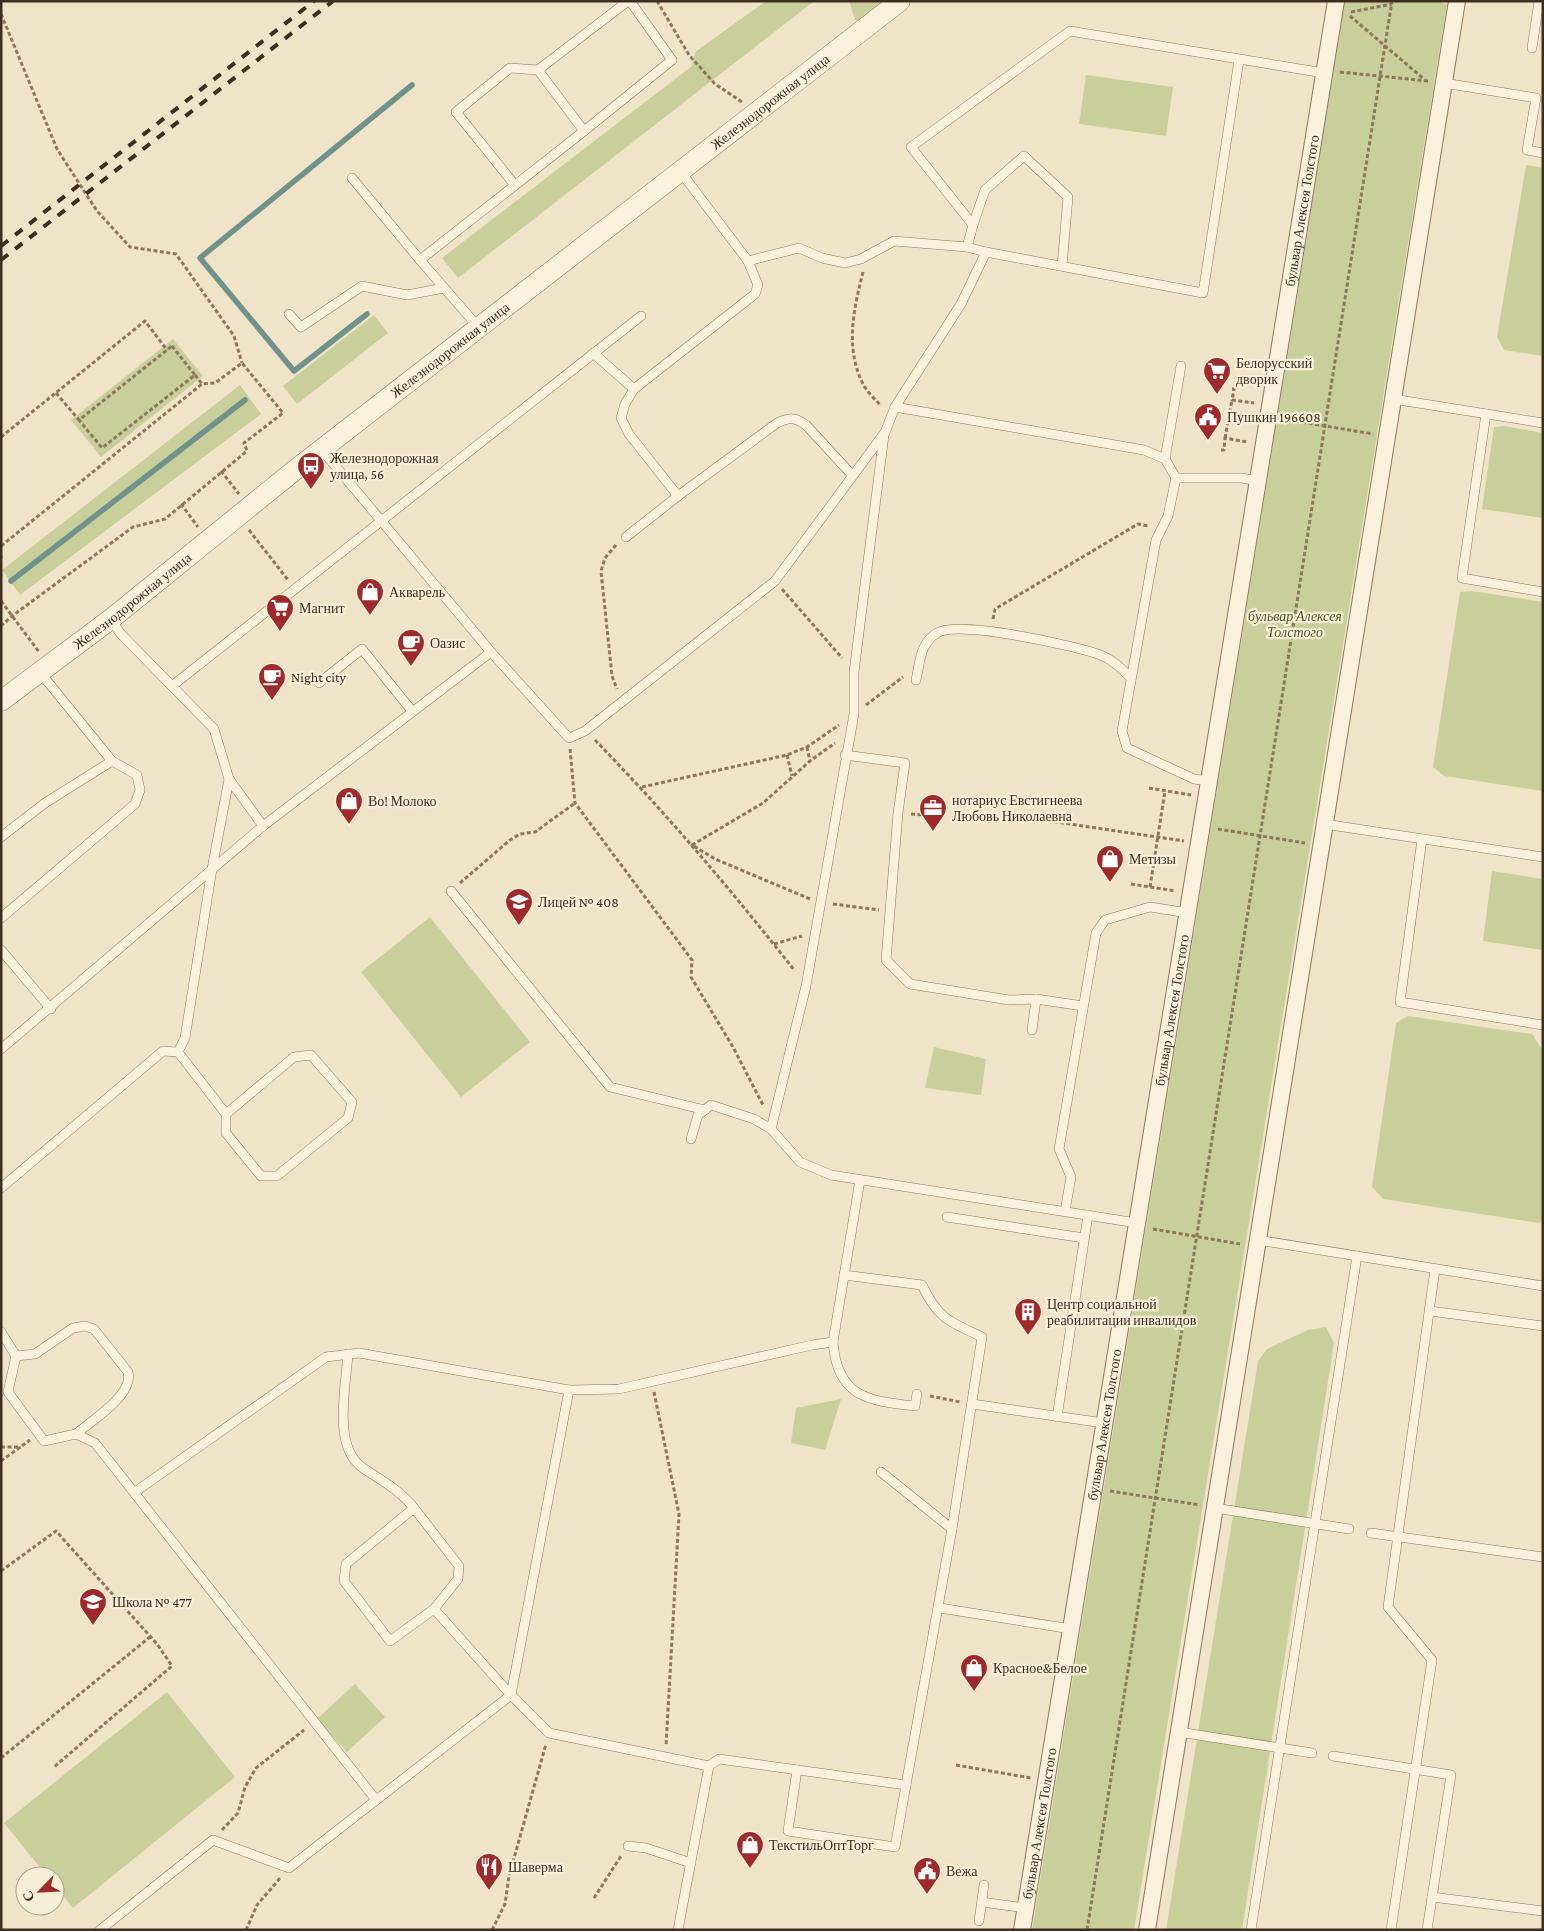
<svg xmlns="http://www.w3.org/2000/svg" width="1544" height="1931" font-family="'Crimson Pro',serif">
<style>
.green{fill:#c9cf9b}
.lines{fill:none;stroke-linecap:round;stroke-linejoin:round}
.stream{stroke:#6f938a;stroke-width:5.5}
.service-casing{stroke:#8d765c;stroke-width:10}
.minor-casing{stroke:#8d765c;stroke-width:18}
.tertiary-casing{stroke:#8d765c;stroke-width:21}
.path{stroke:#8d765c;stroke-width:3;stroke-dasharray:4 2.5;stroke-linecap:butt}
.service{stroke:#faf1dc;stroke-width:9}
.minor{stroke:#faf1dc;stroke-width:16}
.tertiary{stroke:#faf1dc;stroke-width:20}
.rail{stroke:#3d2e20;stroke-width:4;stroke-dasharray:9 9;stroke-linecap:butt}
.labels{text-anchor:middle;stroke-width:4.5;stroke-linejoin:round;paint-order:stroke}
.street-label{font-size:14px;fill:#3d2e20;stroke:#f7eed8}
.poi-label{font-size:14px;fill:#3d2e20;stroke:#f7eed8;text-anchor:start}
.park-label{font-size:14px;font-style:italic;fill:#4d5a26;stroke:#f7eed8}
</style>
<rect width="100%" height="100%" fill="#f0e4c8"/>
<!-- green -->
<g class="green">
<polygon points="766,1 813,2 458,278 442,258 692,66 695,52"/>
<polygon points="849,1 886,1 859,22 855,19"/>
<polygon points="1345,1 1433,1 1447,4 1134,1930 1032,1930"/>
<polygon points="1086,75 1173,87 1166,136 1079,124"/>
<polygon points="1526,165 1543,168 1543,356 1504,350 1497,337"/>
<polygon points="374,315 388,333 297,404 283,386"/>
<polygon points="173,339 203,376 101,457 71,420"/>
<polygon points="240,385 261,414 20,595 2,570"/>
<polygon points="1504,426 1543,433 1543,518 1482,509 1494,427"/>
<polygon points="1472,591 1543,602 1543,791 1444,776 1433,767 1460,592"/>
<polygon points="1492,871 1543,879 1543,950 1483,941"/>
<polygon points="430,917 530,1042 461,1097 361,972"/>
<polygon points="1408,1016 1532,1034 1543,1051 1543,1220 1539,1223 1383,1199 1372,1187 1396,1023"/>
<polygon points="934,1047 986,1059 981,1095 925,1088"/>
<polygon points="1326,1327 1334,1343 1242,1930 1166,1930 1258,1361 1267,1349 1308,1330"/>
<polygon points="841,1399 825,1450 791,1443 796,1408"/>
<polygon points="355,1684 385,1717 347,1752 317,1719"/>
<polygon points="167,1692 235,1777 73,1908 55,1886 55,1876 47,1876 4,1823"/>
</g>
<g class="lines">
<!-- stream -->
<g class="stream">
<polyline points="367,314 294,371 200,258 412,85"/>
<polyline points="11,581 245,400"/>
</g>
<defs>
<g id="service">
<polyline points="1532,48 1539,1"/>
<polyline points="1444,83 1536,98 1527,150 1543,153"/>
<polyline points="584,131 672,60 630,1"/>
<path d="M680,171l68,90 10,24 -3,9 -121,95 -9,15 -4,14 8,16 49,62 99,-73c12,-6 18,-6 29,2l46,50"/>
<polyline points="352,178 420,260"/>
<polyline points="514,184 456,112 510,68 538,70 628,1"/>
<polyline points="973,225 985,190 1024,156 1068,197 1062,266"/>
<polyline points="967,247 973,225 911,147 1070,31 1324,73"/>
<polyline points="986,252 1203,293 1239,60"/>
<polyline points="748,261 799,248 822,258 845,263 861,259 894,241 967,247 986,252 961,304 895,407"/>
<polyline points="289,314 301,327 362,286 407,295 444,288"/>
<polyline points="479,328 420,260 584,131 538,70"/>
<polyline points="593,353 634,389"/>
<polyline points="1393,399 1543,423"/>
<polyline points="1486,414 1462,578 1543,592"/>
<polyline points="322,450 491,652 569,738 585,731 775,581 883,435"/>
<polyline points="1165,459 1181,366"/>
<polyline points="1176,478 1168,516 1156,540 1122,731 1127,748 1194,779 1209,781"/>
<polyline points="626,537 678,496"/>
<polyline points="111,619 120,633 214,729 229,779 263,826"/>
<path d="M916,680c4,-18 4,-37 21,-47 22,-13 134,12 161,21 14,5 23,14 33,24"/>
<polyline points="319,683 362,649 412,711"/>
<polyline points="172,686 641,316"/>
<polyline points="845,755 905,763 898,813 886,960 910,984 1009,1000 1036,999 1083,1006"/>
<polyline points="1324,824 1543,857"/>
<polyline points="1,837 45,803 112,761"/>
<polyline points="1422,839 1400,1002 1543,1025"/>
<polyline points="451,891 610,1087 705,1110"/>
<polyline points="1,918 135,804 140,790 137,775 112,761 39,671"/>
<polyline points="1,950 51,1009"/>
<polyline points="1032,1030 1036,999"/>
<polyline points="1,1049 263,826 491,652"/>
<polyline points="178,1052 226,1114 226,1133 261,1176 277,1176 348,1118 352,1102 311,1055 294,1057 226,1114"/>
<polyline points="178,1052 185,1038 212,869 229,779"/>
<polyline points="691,1139 698,1115 711,1105 754,1119 771,1129"/>
<polyline points="1,1188 163,1051 178,1052"/>
<polyline points="1065,1211 1071,1177 1059,1149 1096,933 1105,920 1150,907 1188,913"/>
<polyline points="947,1217 1084,1238"/>
<polyline points="1137,1223 831,1175 800,1162 771,1129 806,986 854,714 854,672 884,435 895,407 1144,450 1165,459 1176,478 1242,478 1258,481"/>
<polyline points="1258,1240 1543,1286"/>
<path d="M844,1275l78,10c16,34 28,37 60,52l-30,192"/>
<polyline points="1430,1311 1543,1326"/>
<polyline points="1,1332 16,1356 8,1392 44,1441 76,1434 95,1443 376,1800"/>
<path d="M833,1342c4,55 35,59 82,64l2,-12"/>
<path d="M348,1354c-2,33 -16,93 15,114 19,13 37,22 51,40"/>
<path d="M16,1356l19,-2 38,-26 12,-2 9,3 34,43c6,23 -36,48 -52,62"/>
<polyline points="569,1390 619,1389 812,1345 833,1342 860,1180"/>
<polyline points="972,1404 1104,1423"/>
<polyline points="1057,1417 1088,1215"/>
<polyline points="135,1492 326,1357 359,1353 569,1390 511,1695 549,1733 709,1766 678,1930"/>
<polyline points="1215,1508 1349,1529"/>
<polyline points="1371,1533 1543,1557"/>
<polyline points="940,1608 1071,1629"/>
<polyline points="1179,1732 1312,1753"/>
<polyline points="1333,1756 1451,1775 1427,1930"/>
<polyline points="709,1766 719,1759 906,1785 952,1529 881,1472"/>
<polyline points="797,1770 788,1831 895,1847 906,1785"/>
<polyline points="628,1846 646,1848 691,1863"/>
<polyline points="1432,1897 1543,1911"/>
<polyline points="982,1902 1025,1908"/>
<polyline points="979,1921 984,1885"/>
<polyline points="100,1930 213,1840 289,1868 511,1695 434,1609 390,1641 344,1581 346,1564 414,1508 459,1566 458,1579 434,1609"/>
<polyline points="1251,1930 1357,1256"/>
<polyline points="1391,1930 1432,1660 1388,1607 1435,1269"/>
</g>
<g id="minor">
<path id="s1" d="M1022,1930l314,-1929"/>
<polyline points="1147,1930 1457,1"/>
</g>
<g id="tertiary">
<path id="s2" d="M1,701l110,-82 184,-149 605,-469"/>
</g>
</defs>
<!-- service casing -->
<use href="#service" class="service-casing"/>
<!-- minor casing -->
<use href="#minor" class="minor-casing"/>
<!-- tertiary casing -->
<use href="#tertiary" class="tertiary-casing"/>
<!-- path -->
<g class="path">
<polyline points="657,1 689,55 715,84 742,102"/>
<polyline points="1483,2 1483,1"/>
<polyline points="1351,12 1392,4"/>
<polyline points="1,14 57,149 97,211 130,247 176,254 234,336 242,363"/>
<polyline points="1350,16 1425,80"/>
<polyline points="1340,72 1428,81"/>
<path d="M863,272c-9,36 -18,74 -1,110 4,9 13,17 19,24"/>
<polygon points="172,346 195,375 102,448 79,420"/>
<polyline points="195,375 202,384"/>
<polyline points="1232,389 1234,389 1232,400 1254,403"/>
<polyline points="56,393 79,420"/>
<polyline points="1283,419 1373,434"/>
<polyline points="1,437 145,321 167,350"/>
<polyline points="1225,438 1232,400"/>
<polyline points="1221,450 1224,450 1225,438 1247,442"/>
<polyline points="221,471 239,494"/>
<polyline points="181,504 198,527"/>
<polyline points="249,530 288,580"/>
<polyline points="616,545 605,558 601,571 612,676 617,689"/>
<polyline points="1,546 202,384 215,383 242,363 283,413 244,443 247,451 165,519 133,527 12,616 1,626"/>
<polyline points="1,556 1,558"/>
<polyline points="782,589 842,658"/>
<polyline points="1,601 39,652"/>
<polyline points="993,619 995,609 1138,524 1149,526"/>
<polyline points="866,705 903,677"/>
<path d="M595,740c71,73 137,151 200,231"/>
<polyline points="807,747 810,761"/>
<polyline points="570,749 575,803 692,960 691,977 733,1047 763,1105"/>
<polyline points="787,755 792,776"/>
<polyline points="642,787 787,755 807,747 839,725"/>
<polyline points="1149,788 1191,795"/>
<polyline points="911,814 926,815"/>
<polyline points="1002,814 1184,841"/>
<polyline points="1218,829 1305,843"/>
<polyline points="460,883 510,840 520,834 535,832 575,803"/>
<polyline points="1131,884 1176,891"/>
<polyline points="1150,887 1165,791"/>
<polyline points="810,899 715,859 692,845 763,803 810,761 835,743"/>
<polyline points="833,904 879,910"/>
<polyline points="774,944 802,936"/>
<polyline points="1153,1229 1240,1244"/>
<polyline points="654,1392 679,1514 666,1746"/>
<polyline points="930,1396 960,1402"/>
<polyline points="1,1447 21,1447"/>
<polyline points="1,1461 30,1440"/>
<polyline points="1110,1491 1200,1505"/>
<polyline points="1,1571 56,1531 157,1644 172,1666 54,1767"/>
<polyline points="1,1758 150,1637"/>
<polyline points="956,1765 1031,1778"/>
<polyline points="222,1830 238,1813 245,1787 256,1768 304,1730"/>
<polyline points="594,1898 621,1856"/>
<polyline points="246,1930 257,1905 281,1877"/>
<polyline points="492,1930 505,1904 509,1876 546,1744"/>
<polyline points="1087,1930 1392,1"/>
</g>
<!-- service -->
<use href="#service" class="service"/>
<!-- minor -->
<use href="#minor" class="minor"/>
<!-- tertiary -->
<use href="#tertiary" class="tertiary"/>
<!-- rail -->
<g class="rail">
<polyline points="1,246 314,1"/>
<polyline points="1,260 333,1"/>
</g>
</g>
<!-- icons -->
<defs>
<symbol id="supermarket-pin" viewBox="-11 -11 22 30"><path d="M0 17L-7.5 6A9.5 9.5 0 1 1 7.5 6Z" fill="#9e2a2b" stroke="#f7eed8"/><path d="M-6-5.5h2.5l.6 2H6L4.5 2H-2.5L-4.4-4H-6ZM-1.5 3.2a1.3 1.3 0 1 0 .1 0ZM3 3.2a1.3 1.3 0 1 0 .1 0Z" fill="#fff"/></symbol>
<symbol id="civic-pin" viewBox="-11 -11 22 30"><path d="M0 17L-7.5 6A9.5 9.5 0 1 1 7.5 6Z" fill="#9e2a2b" stroke="#f7eed8"/><path d="M-.6-6.5H3V-4.5H.6V-3L4-1V1h2V6H-6V1h2V-1L-.6-3ZM-1.2 2.5V6h2.4V2.5Z" fill="#fff"/></symbol>
<symbol id="bus-pin" viewBox="-11 -11 22 30"><path d="M0 17L-7.5 6A9.5 9.5 0 1 1 7.5 6Z" fill="#9e2a2b" stroke="#f7eed8"/><path d="M-5-6H5V4H4V6H2V4H-2V6H-4V4H-5ZM-3.5-4V0h7V-4ZM-3.5 1.2v1.5H-2V1.2ZM2 1.2v1.5H3.5V1.2Z" fill="#fff"/></symbol>
<symbol id="shop-pin" viewBox="-11 -11 22 30"><path d="M0 17L-7.5 6A9.5 9.5 0 1 1 7.5 6Z" fill="#9e2a2b" stroke="#f7eed8"/><path d="M-5-2.5h2.3a2.7 3.5 0 0 1 5.4 0H5L5.5 6h-11ZM-1.5-2.5h3a1.5 2.3 0 0 0-3 0Z" fill="#fff"/></symbol>
<symbol id="cafe-pin" viewBox="-11 -11 22 30"><path d="M0 17L-7.5 6A9.5 9.5 0 1 1 7.5 6Z" fill="#9e2a2b" stroke="#f7eed8"/><path d="M-5.5-4.5H6V0H3Q3 3.5 0 3.5H-2.5Q-5.5 3.5-5.5 0ZM3-3.2v2h1.7v-2ZM-6 4.5H4V6H-6Z" fill="#fff"/></symbol>
<symbol id="office-pin" viewBox="-11 -11 22 30"><path d="M0 17L-7.5 6A9.5 9.5 0 1 1 7.5 6Z" fill="#9e2a2b" stroke="#f7eed8"/><path d="M-6-3h4V-5.5h4V-3h4V5H-6ZM-1-4.5V-3h2v-1.5ZM-6 0V1H6V0Z" fill="#fff"/></symbol>
<symbol id="school-pin" viewBox="-11 -11 22 30"><path d="M0 17L-7.5 6A9.5 9.5 0 1 1 7.5 6Z" fill="#9e2a2b" stroke="#f7eed8"/><path d="M0-5L7-2L0 1L-7-2ZM-4 1L0 2.5L4 1V4Q0 6-4 4Z" fill="#fff"/></symbol>
<symbol id="building-pin" viewBox="-11 -11 22 30"><path d="M0 17L-7.5 6A9.5 9.5 0 1 1 7.5 6Z" fill="#9e2a2b" stroke="#f7eed8"/><path d="M-4-6H4V6H1V3H-1V6H-4ZM-2.5-4.3h1.7v1.8h-1.7ZM.8-4.3h1.7v1.8H.8ZM-2.5-1h1.7V.8h-1.7ZM.8-1h1.7V.8H.8Z" fill="#fff"/></symbol>
<symbol id="restaurant-pin" viewBox="-11 -11 22 30"><path d="M0 17L-7.5 6A9.5 9.5 0 1 1 7.5 6Z" fill="#9e2a2b" stroke="#f7eed8"/><path d="M-5-6h1v4h1v-4h1v4h1v-4h1v5L-1.5 .5V6h-2V.5L-5-1ZM5-6V6H3V1.5H1.5Q1.5-4 5-6Z" fill="#fff"/></symbol>
</defs>
<g fill-rule="evenodd">
<use href="#supermarket-pin" x="1201" y="355" width="32" height="43"/>
<use href="#civic-pin" x="1192" y="401" width="32" height="43"/>
<use href="#bus-pin" x="295" y="450" width="32" height="43"/>
<use href="#shop-pin" x="354" y="576" width="32" height="43"/>
<use href="#supermarket-pin" x="264" y="592" width="32" height="43"/>
<use href="#cafe-pin" x="395" y="627" width="32" height="43"/>
<use href="#cafe-pin" x="256" y="661" width="32" height="43"/>
<use href="#shop-pin" x="333" y="785" width="32" height="43"/>
<use href="#office-pin" x="917" y="792" width="32" height="43"/>
<use href="#shop-pin" x="1094" y="843" width="32" height="43"/>
<use href="#school-pin" x="503" y="886" width="32" height="43"/>
<use href="#building-pin" x="1012" y="1296" width="32" height="43"/>
<use href="#school-pin" x="77" y="1586" width="32" height="43"/>
<use href="#shop-pin" x="958" y="1652" width="32" height="43"/>
<use href="#shop-pin" x="734" y="1829" width="32" height="43"/>
<use href="#restaurant-pin" x="473" y="1851" width="32" height="43"/>
<use href="#civic-pin" x="911" y="1855" width="32" height="43"/>
</g>
<g class="labels">
<!-- street labels -->
<g class="street-label">
<text dy="5" stroke="none"><textPath href="#s2" startOffset="975">Железнодорожная улица</textPath></text>
<text dy="5" stroke="none"><textPath href="#s1" startOffset="1742">бульвар Алексея Толстого</textPath></text>
<text dy="5" stroke="none"><textPath href="#s2" startOffset="570">Железнодорожная улица</textPath></text>
<text dy="5" stroke="none"><textPath href="#s2" startOffset="165">Железнодорожная улица</textPath></text>
<text dy="5" stroke="none"><textPath href="#s1" startOffset="932">бульвар Алексея Толстого</textPath></text>
<text dy="5" stroke="none"><textPath href="#s1" startOffset="512">бульвар Алексея Толстого</textPath></text>
<text dy="5" stroke="none"><textPath href="#s1" startOffset="108">бульвар Алексея Толстого</textPath></text>
</g>
<!-- poi labels -->
<g class="poi-label">
<text x="1236" y="368">Белорусский<tspan x="1236" dy="16">дворик</tspan></text>
<text x="1227" y="422">Пушкин 196608</text>
<text x="330" y="463">Железнодорожная<tspan x="330" dy="16">улица, 56</tspan></text>
<text x="389" y="597">Акварель</text>
<text x="299" y="613">Магнит</text>
<text x="430" y="648">Оазис</text>
<text x="291" y="682">Night city</text>
<text x="952" y="805">нотариус Евстигнеева<tspan x="952" dy="16">Любовь Николаевна</tspan></text>
<text x="368" y="806">Во! Молоко</text>
<text x="1129" y="864">Метизы</text>
<text x="538" y="907">Лицей № 408</text>
<text x="1047" y="1309">Центр социальной<tspan x="1047" dy="16">реабилитации инвалидов</tspan></text>
<text x="112" y="1607">Школа № 477</text>
<text x="993" y="1673">Красное&amp;Белое</text>
<text x="769" y="1850">ТекстильОптТорг</text>
<text x="508" y="1872">Шаверма</text>
<text x="946" y="1876">Вежа</text>
</g>
<!-- park labels -->
<g class="park-label">
<text x="1295" y="621">бульвар Алексея<tspan x="1295" dy="16">Толстого</tspan></text>
</g>
</g>
<!-- border -->
<rect width="1544" height="1931" fill="none" stroke="#3d2e20" stroke-width="5"/>
<!-- north arrow -->
<g transform="translate(40 1891) rotate(246)"><circle r="24" fill="#f7eed8" stroke="#ada18e"/>
<path d="M0-4L9 19L0 12L-9 19Z" fill="#9e2a2b"/>
<text y="-8" font-size="14" font-weight="bold" text-anchor="middle" fill="#3d2e20">С</text>
</g>
</svg>
